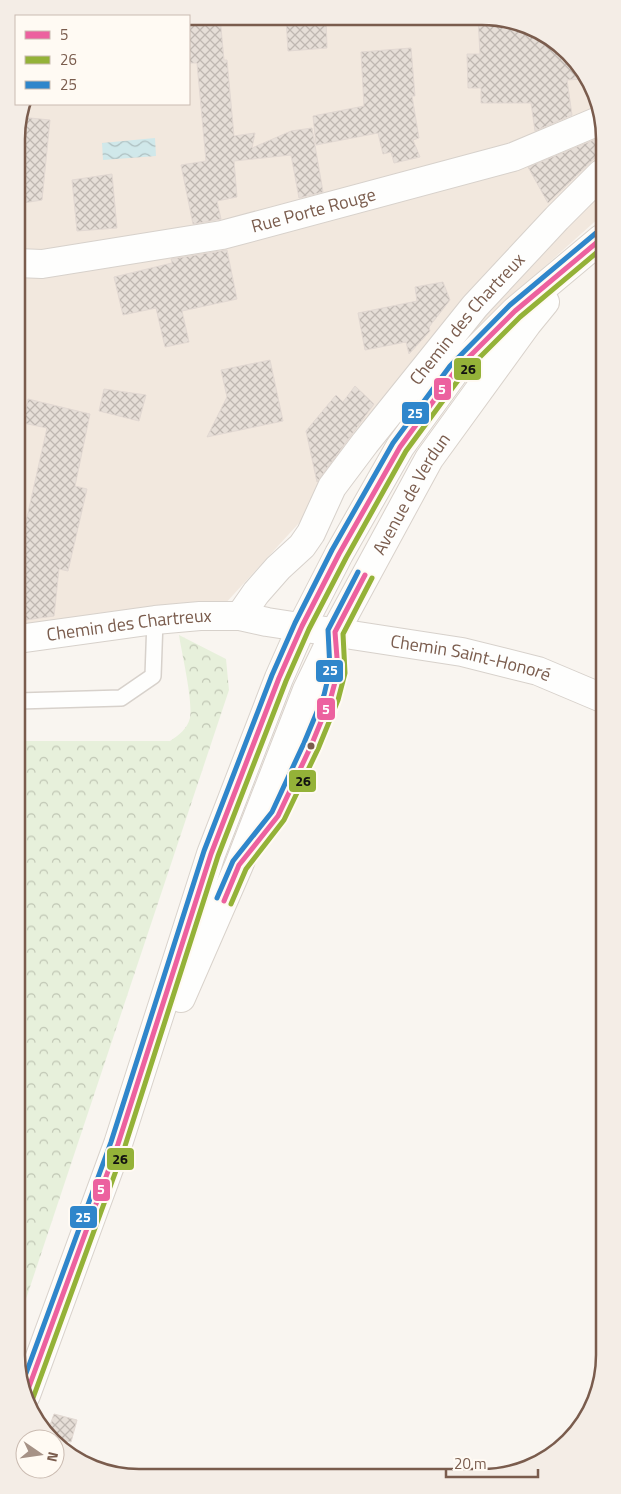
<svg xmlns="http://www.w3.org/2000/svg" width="621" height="1494" font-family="'Titillium Web',sans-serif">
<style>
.residential{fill:#f2e8de}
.forest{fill:url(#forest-crowns)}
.water{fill:url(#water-waves)}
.building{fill:url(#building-cross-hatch);stroke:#e2d8d2}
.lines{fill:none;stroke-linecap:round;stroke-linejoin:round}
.lane-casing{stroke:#d7d1cb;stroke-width:18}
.street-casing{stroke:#d7d1cb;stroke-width:30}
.secondary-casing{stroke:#d9d2cb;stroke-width:30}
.lane{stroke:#fefefd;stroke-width:15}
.street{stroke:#fefefd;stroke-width:28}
.secondary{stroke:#fefefd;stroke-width:28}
.bus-1-casing{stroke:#fffaf3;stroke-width:9}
.bus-2-casing{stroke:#fffaf3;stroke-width:9}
.bus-3-casing{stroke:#fffaf3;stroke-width:9}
.bus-1{stroke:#ec619f;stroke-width:5}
.bus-2{stroke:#94b238;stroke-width:5}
.bus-3{stroke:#2f86cb;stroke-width:5}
.bus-dot{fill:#7a5c4d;stroke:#fffaf3;stroke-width:2}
.labels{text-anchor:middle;stroke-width:4;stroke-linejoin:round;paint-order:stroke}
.street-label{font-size:18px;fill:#7a5c4d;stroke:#fffaf3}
.rim{fill:none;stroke:#7a5c4d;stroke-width:2.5}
.line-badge{stroke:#fffaf3;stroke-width:2}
.badge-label{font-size:14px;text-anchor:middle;font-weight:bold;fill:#fff}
.pale-badge-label{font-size:14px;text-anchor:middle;font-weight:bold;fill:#111}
</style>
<defs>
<pattern id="forest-crowns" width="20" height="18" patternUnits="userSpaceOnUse" patternTransform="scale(1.25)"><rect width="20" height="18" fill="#e7f0db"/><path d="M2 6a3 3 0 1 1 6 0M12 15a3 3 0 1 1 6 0" fill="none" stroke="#c0c6b4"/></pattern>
<pattern id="water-waves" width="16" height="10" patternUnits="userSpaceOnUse" patternTransform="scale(1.25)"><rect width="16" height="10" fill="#d0e8ea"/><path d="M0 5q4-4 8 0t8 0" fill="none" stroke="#aebfc0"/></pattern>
<pattern id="building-cross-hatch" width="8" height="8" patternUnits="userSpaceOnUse" patternTransform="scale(1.25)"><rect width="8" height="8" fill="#e6ded7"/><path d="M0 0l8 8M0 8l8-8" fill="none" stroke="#bfb7b1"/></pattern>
</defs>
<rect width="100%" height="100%" fill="#f9f5f0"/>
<!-- residential -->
<polygon class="residential" points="189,17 506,19 569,52 601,108 601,216 484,321 223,606 18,631 17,131 24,104 189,104"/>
<!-- forest -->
<path class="forest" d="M179,635l47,24 3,31 -209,627 -2,-576h152c9,-6 17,-12 20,-23 3,-18 -8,-63 -11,-83z"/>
<!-- water -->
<polygon class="water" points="155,138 156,156 103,160 102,143"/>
<!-- building -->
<g class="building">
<polygon points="220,17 224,60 227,60 234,136 255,133 252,148 291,131 312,128 323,192 299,198 291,155 234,161 237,197 217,201 221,219 193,224 181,165 206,161 197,63 189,63 189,20"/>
<polygon points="308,17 326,17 327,48 288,51 286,18"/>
<polygon points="478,18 506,19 569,52 584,79 567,80 572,115 535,131 531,103 481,103 481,88 468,88 467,54 480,54"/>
<polygon points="411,48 415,96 412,96 419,138 413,140 420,157 394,163 391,152 383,154 378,133 316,145 313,116 364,106 361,52"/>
<polygon points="20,117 50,120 42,200 17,204 17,131"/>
<polygon points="601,137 601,152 548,203 528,167"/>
<polygon points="112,174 117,228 77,231 72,180"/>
<polygon points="227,250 237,299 182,311 189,342 165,347 156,308 123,315 114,277 172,263 171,259"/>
<polygon points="443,282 450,300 429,327 430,331 409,354 406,342 365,350 358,313 417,301 415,287"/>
<polygon points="270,360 283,421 207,437 227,397 221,370"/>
<polygon points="355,386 374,404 317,482 306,431 336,395 343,402"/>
<polygon points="104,389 146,395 139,421 99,411"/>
<polygon points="28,399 90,414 75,486 87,489 68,571 59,569 54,616 18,621 18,534 23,535 47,428 23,423"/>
<polygon points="54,1414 77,1420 71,1442 52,1438 48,1431"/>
</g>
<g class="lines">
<defs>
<g id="lane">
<polyline points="18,701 121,698 153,676 155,620"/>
<polyline points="256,844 278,816 311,746 331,697 338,671 335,640"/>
</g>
<g id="street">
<path id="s1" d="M17,263l25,1 180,-29 291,-78 88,-37"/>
<path id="s2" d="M240,616l16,-23 22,-25 24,-22 9,-13 21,-46 33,-44 110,-137 82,-88 44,-44"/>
<path id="s3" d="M18,639l137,-19 45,-4h40l27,6 195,30 76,19 64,27"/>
</g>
<g id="secondary">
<path id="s4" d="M181,998l58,-133 68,-175 28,-58 94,-173 98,-135 18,-22"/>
<polyline points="26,1395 118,1144 211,854 279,678 302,626 339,554 400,447 456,370 515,311 601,239"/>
</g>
</defs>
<!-- lane casing -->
<use href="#lane" class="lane-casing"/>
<!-- street casing -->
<use href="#street" class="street-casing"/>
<!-- secondary casing -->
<use href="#secondary" class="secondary-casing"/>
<!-- lane -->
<use href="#lane" class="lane"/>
<!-- street -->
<use href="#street" class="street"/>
<!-- secondary -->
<use href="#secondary" class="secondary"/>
<defs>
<g id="bus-1">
<polyline points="224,901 239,865 278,816 311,746 331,697 338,671 335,632 365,575"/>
<polyline points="26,1395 118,1144 211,854 279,678 302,626 339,554 400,447 456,370 515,311 601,239"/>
</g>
<g id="bus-2">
<polyline points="231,904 246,869 284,820 318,749 338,700 345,673 343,634 372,578"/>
<polyline points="33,1398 125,1146 218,856 286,681 309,629 346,558 406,451 462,375 520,317 601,249"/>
</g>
<g id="bus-3">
<polyline points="217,898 233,861 272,812 304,743 324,695 330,670 328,630 358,572"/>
<polyline points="21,1387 111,1142 204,851 272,675 295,623 332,550 393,443 450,366 510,305 596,233"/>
</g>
</defs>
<!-- bus-1 casing -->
<use href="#bus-1" class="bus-1-casing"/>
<!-- bus-2 casing -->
<use href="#bus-2" class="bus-2-casing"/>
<!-- bus-3 casing -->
<use href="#bus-3" class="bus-3-casing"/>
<!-- bus-1 -->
<use href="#bus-1" class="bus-1"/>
<!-- bus-2 -->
<use href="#bus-2" class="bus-2"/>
<!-- bus-3 -->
<use href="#bus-3" class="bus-3"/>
</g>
<!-- markers -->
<circle class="bus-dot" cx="311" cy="746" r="4.5"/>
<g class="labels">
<!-- street labels -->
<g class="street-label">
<text dy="6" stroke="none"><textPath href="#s1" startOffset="302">Rue Porte Rouge</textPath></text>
<text dy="6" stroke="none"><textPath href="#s2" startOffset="376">Chemin des Chartreux</textPath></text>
<text dy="6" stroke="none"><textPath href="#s4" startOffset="555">Avenue de Verdun</textPath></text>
<text dy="6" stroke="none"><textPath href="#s3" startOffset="112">Chemin des Chartreux</textPath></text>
<text dy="6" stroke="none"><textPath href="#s3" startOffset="458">Chemin Saint-Honoré</textPath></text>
</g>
</g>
<!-- crop -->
<path d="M0 0H621V1494H0ZM139 25H482A114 114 0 0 1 596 139V1355A114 114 0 0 1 482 1469H139A114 114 0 0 1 25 1355V139A114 114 0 0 1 139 25Z" fill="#f4ede6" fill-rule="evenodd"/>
<path class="rim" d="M139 25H482A114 114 0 0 1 596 139V1355A114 114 0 0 1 482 1469H139A114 114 0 0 1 25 1355V139A114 114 0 0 1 139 25Z"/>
<g class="line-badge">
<rect x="453" y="357" width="29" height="24" rx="5" fill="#94b238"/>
<rect x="433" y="377" width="19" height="24" rx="5" fill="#ec619f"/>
<rect x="401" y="401" width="29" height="24" rx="5" fill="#2f86cb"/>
<rect x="315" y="659" width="29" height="24" rx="5" fill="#2f86cb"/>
<rect x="316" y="697" width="20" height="24" rx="5" fill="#ec619f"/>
<rect x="288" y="769" width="29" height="24" rx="5" fill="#94b238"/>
<rect x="106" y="1147" width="29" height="24" rx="5" fill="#94b238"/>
<rect x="92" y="1178" width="19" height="24" rx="5" fill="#ec619f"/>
<rect x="69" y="1205" width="29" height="24" rx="5" fill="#2f86cb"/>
</g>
<g class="badge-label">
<text x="442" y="394">5</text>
<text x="415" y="418">25</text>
<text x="330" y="675">25</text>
<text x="326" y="714">5</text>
<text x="101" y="1194">5</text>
<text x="83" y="1222">25</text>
</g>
<g class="pale-badge-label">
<text x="468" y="374">26</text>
<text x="303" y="786">26</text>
<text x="120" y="1164">26</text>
</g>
<!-- legend -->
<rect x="15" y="15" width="175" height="90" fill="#fffaf3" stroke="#cabbb1"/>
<rect x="25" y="31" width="25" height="8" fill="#ec619f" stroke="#cabbb1"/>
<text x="60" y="40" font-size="15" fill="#7a5c4d">5</text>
<rect x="25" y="56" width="25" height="8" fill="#94b238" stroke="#cabbb1"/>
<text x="60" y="65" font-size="15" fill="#7a5c4d">26</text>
<rect x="25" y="81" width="25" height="8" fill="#2f86cb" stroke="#cabbb1"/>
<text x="60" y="90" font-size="15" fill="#7a5c4d">25</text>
<!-- north arrow -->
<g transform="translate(40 1454) rotate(103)"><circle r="24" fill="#fffaf3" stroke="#cabbb1"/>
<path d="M0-4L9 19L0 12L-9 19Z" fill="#a69286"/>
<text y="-8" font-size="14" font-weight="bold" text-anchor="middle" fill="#7a5c4d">N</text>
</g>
<!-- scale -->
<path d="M446 1469v8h92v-8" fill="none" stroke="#7a5c4d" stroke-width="2.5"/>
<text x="454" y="1469" font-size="15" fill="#7a5c4d" stroke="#fffaf3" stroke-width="4" paint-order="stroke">20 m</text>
</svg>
